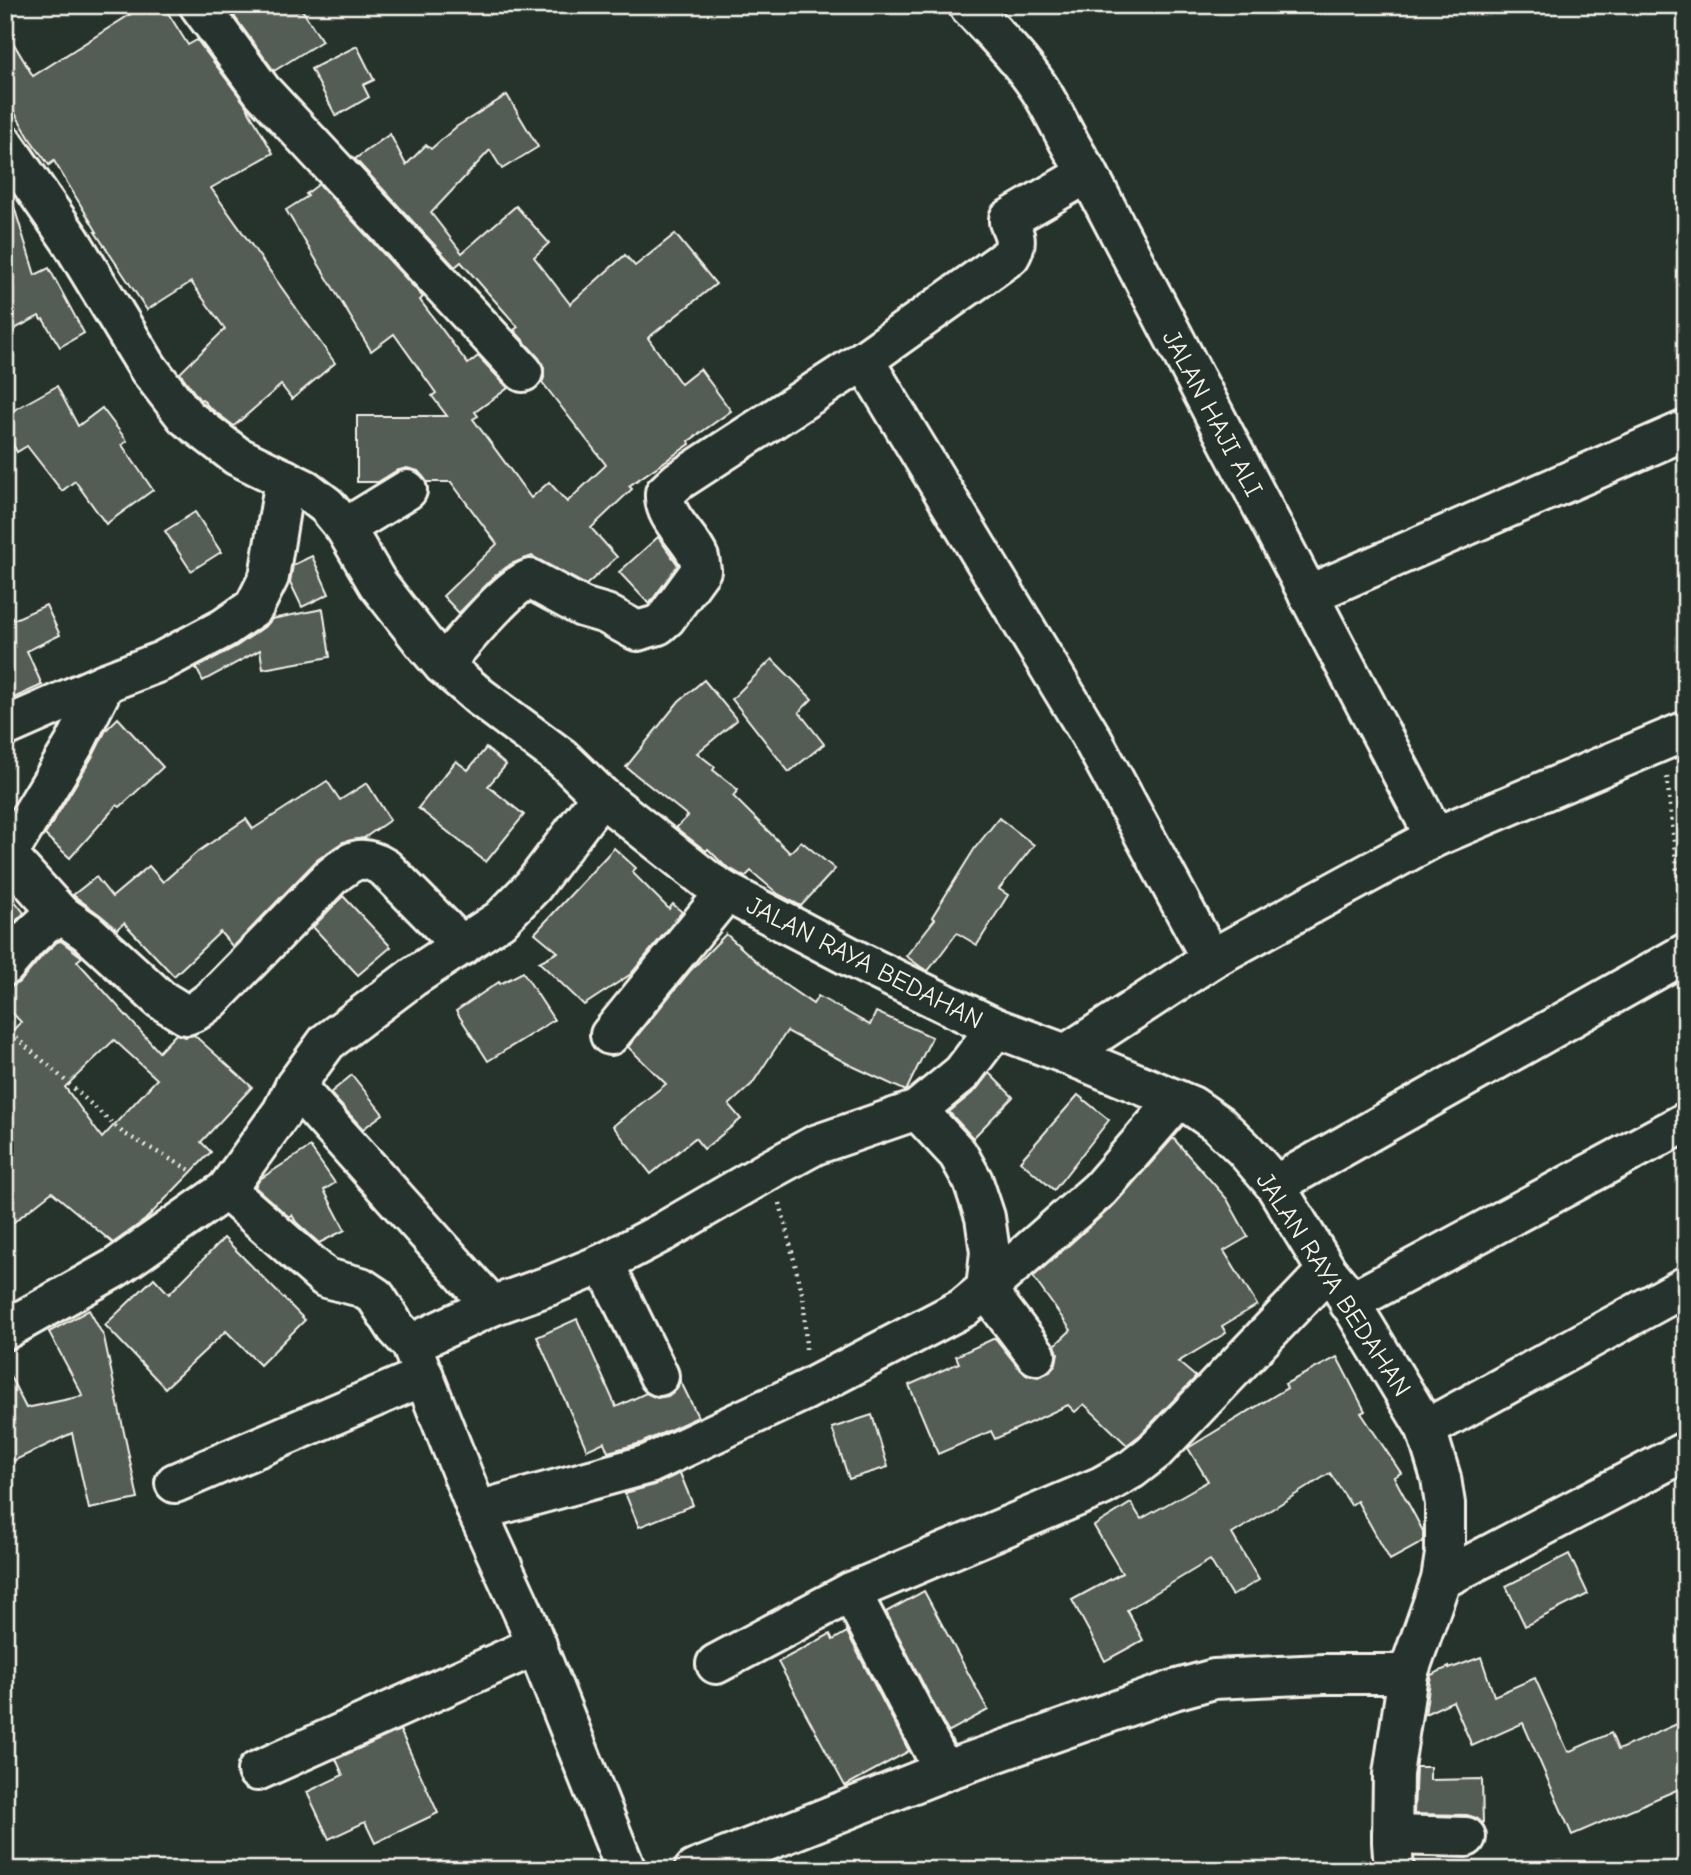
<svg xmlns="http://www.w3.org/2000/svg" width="1691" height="1875" font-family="'Comic Neue',sans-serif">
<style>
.building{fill:#525c55;stroke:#f4f1e8;stroke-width:2;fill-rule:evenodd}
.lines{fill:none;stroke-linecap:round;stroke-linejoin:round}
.minor-casing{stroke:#f4f1e8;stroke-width:44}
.path{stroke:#f4f1e8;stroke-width:4.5;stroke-dasharray:2 5;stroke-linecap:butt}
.minor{stroke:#26332d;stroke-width:38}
.labels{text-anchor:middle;stroke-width:5;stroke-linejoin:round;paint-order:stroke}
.street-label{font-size:26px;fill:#f4f1e8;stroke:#26332d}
</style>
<rect width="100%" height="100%" fill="#26332d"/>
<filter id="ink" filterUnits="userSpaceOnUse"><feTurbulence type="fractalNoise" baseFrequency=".0143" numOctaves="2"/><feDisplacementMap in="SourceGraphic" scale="14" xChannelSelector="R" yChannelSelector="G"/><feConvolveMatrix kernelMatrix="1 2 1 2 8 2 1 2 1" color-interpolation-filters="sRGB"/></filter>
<g filter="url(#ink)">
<!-- building -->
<g class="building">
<polygon points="145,5 163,5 188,45 197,40 245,104 273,153 211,188 335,363 292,399 281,385 234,426 209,407 202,399 200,400 180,373 225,329 191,282 147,310 95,232 97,232 54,161 49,165 30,139 5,96 5,29 33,76"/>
<polygon points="251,5 299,5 322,41 274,71 234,16"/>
<polygon points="357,46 374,80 363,85 369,97 336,116 311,69"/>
<polygon points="507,95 538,147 502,169 490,150 431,213 462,253 516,206 549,243 534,257 570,304 625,255 635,266 675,234 716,284 648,338 681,384 700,369 731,411 689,441 690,444 629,486 632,489 591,528 617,557 586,585 532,556 511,564 496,575 459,613 443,596 497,544 451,482 427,482 418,471 407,468 396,471 378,482 357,482 357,416 447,416 432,396 436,393 394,334 371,351 286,210 308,196 306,194 319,184 423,297 420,300 468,364 478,356 508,388 475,412 478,416 473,419 531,498 549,482 567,502 606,465 542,382 544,378 544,368 539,358 514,330 518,327 461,262 455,267 355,159 390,134 406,165 426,145 431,149 456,127"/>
<polygon points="12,200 35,275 49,268 84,333 60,347 43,319 41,320 39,316 5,334 5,201"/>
<polygon points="57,386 78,426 102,408 127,441 122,445 153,490 106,524 75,481 62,491 27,446 17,452 5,430 5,415"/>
<polygon points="195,512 221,552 191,571 165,531"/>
<polygon points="658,537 678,565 649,604 619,572"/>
<polygon points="312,556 329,594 302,607 290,582 293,565"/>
<polygon points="5,603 13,620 46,605 60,635 27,651 42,685 5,702"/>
<polygon points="323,609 330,657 263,669 260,650 203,681 196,668 237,646 267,625 272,619"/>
<polygon points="772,659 812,699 799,712 824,744 789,772 732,699"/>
<polygon points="704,680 737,720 697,753 715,767 713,770 738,790 733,796 790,853 801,841 835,869 801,906 778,894 751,871 745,877 724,865 708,849 706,851 676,828 688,816 626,767 679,701"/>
<polygon points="118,718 163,767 120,807 117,805 70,858 45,835 94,754 106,730"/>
<polygon points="486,748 506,765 488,786 524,815 486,862 418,808 456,761 468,770"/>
<polygon points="327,781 340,800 367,783 390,820 364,838 343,842 317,860 233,947 220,932 174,976 124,923 117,929 99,914 73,895 96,877 112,897 149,866 163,882 196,853 246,819 253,829"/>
<polygon points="999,818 1034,845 999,889 1008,895 977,945 957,933 928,971 921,967 906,956 935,919 932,917 975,848"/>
<polygon points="614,848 636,868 632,872 669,909 673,904 682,912 631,974 584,1005 539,962 558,952 535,933"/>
<polygon points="5,888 24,913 5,932"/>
<polygon points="343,896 391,947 358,975 313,927"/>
<polygon points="726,934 775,978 813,1004 818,996 870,1025 876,1012 932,1037 906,1091 850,1065 787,1031 752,1084 729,1105 741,1119 704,1149 695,1138 651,1174 613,1126 666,1084 628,1047 690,971"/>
<path d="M61,941l21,16 -5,4 82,91 17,-18 9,3 9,-2 58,52 -51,55 10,10 -66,68 -32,23 -61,-51 -47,37v-191l16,-16 -16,-17v-18l8,-1 8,-5 22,-26 14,-13zM114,1040l43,39 -55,59 -37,-51z"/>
<polygon points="523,972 554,1020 488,1061 456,1011 499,982 500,984"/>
<polygon points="989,1073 1013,1097 973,1138 949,1112 976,1090"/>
<polygon points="352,1075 383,1114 363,1129 330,1093"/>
<polygon points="1078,1095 1109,1120 1054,1190 1020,1161"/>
<polygon points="1173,1138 1227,1199 1248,1237 1224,1251 1257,1305 1222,1326 1226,1333 1178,1362 1196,1377 1140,1435 1127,1445 1084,1404 1075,1412 1068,1405 995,1439 991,1431 938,1454 909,1385 959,1363 956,1356 995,1338 1019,1368 1027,1375 1038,1377 1050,1372 1056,1363 1058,1353 1055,1345 1071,1330 1033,1277 1114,1205"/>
<polygon points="310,1147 335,1183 324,1190 345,1230 319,1243 296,1222 292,1215 289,1217 255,1187 260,1179"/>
<polygon points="224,1238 305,1320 260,1365 226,1331 165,1388 105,1325 154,1278 169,1294"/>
<polygon points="89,1310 104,1337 138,1499 89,1509 72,1433 5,1465 5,1366 26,1408 83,1396 49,1332"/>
<polygon points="577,1319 616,1407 646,1393 657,1398 668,1396 677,1389 680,1380 698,1417 641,1443 608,1452 604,1442 587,1450 537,1337"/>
<polygon points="1337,1357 1365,1411 1361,1413 1401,1473 1394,1477 1423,1531 1423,1542 1390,1560 1357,1501 1351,1505 1330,1473 1232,1534 1259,1580 1232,1596 1210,1560 1127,1610 1143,1640 1105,1661 1072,1600 1122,1573 1094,1526 1131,1503 1141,1519 1208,1481 1188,1448 1287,1388 1285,1384"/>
<polygon points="872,1415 888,1467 849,1479 832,1428"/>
<polygon points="680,1473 693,1505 639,1527 625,1493 655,1485"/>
<polygon points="1569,1554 1588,1594 1525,1626 1506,1586"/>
<polygon points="924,1591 988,1710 948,1732 886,1612"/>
<polygon points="847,1632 909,1751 845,1786 778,1662 830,1634 833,1640"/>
<polygon points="1481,1657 1494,1696 1535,1678 1568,1752 1611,1733 1618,1750 1686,1720 1686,1786 1572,1835 1523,1723 1472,1746 1453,1701 1425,1714 1431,1675 1449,1667 1449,1669"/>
<polygon points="400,1730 438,1813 375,1843 365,1822 329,1839 307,1792 343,1775 336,1759"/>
<polygon points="1416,1767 1430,1767 1430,1780 1482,1779 1483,1825 1477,1818 1467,1815 1414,1814"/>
</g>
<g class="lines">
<defs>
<g id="minor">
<polyline points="199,5 262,91 523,372"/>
<path d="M968,5c25,27 51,53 71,83 18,28 30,59 49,85l347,664"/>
<polyline points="5,145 71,241 148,368 186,417 237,456 305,489 327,506 345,528 378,584 424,643 443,665 480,697 562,758 601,796 707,880 726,892 860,962 996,1028 1066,1054 1192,1106 1218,1124 1244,1149 1275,1185 1327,1271 1342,1289 1426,1429 1441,1478 1445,1504 1445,1554 1441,1580 1408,1674 1393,1774 1392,1842 1394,1870"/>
<polyline points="864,360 1090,735 1211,959"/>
<polyline points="345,528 407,490"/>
<polyline points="1308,595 1686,430"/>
<path d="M443,665c17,-20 65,-79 87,-86l52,28 24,7 31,17 21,-6 8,-7 35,-48c-1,-4 -1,-8 -2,-12 -9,-22 -36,-40 -34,-65l13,-12 186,-121 146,-104c8,-13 5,-21 -1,-34v-3l79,-46"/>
<polyline points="5,727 105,683 162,661 224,628 254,607 269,577 285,479"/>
<polyline points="8,856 63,917"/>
<polyline points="5,859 75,743 105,683"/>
<path d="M5,966l22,-26 19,-18 19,-5 22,15 73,67 26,16 10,-4 15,-11 120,-123c21,-17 29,-24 54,-9l77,78"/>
<polyline points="610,1035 726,892"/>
<polyline points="1066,1054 1211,959 1435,837 1686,731"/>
<polyline points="295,1086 492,1306"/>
<polyline points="1275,1185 1686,953"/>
<polyline points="226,1190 326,1278 361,1287 376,1297 396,1328 411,1344 477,1511 523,1612 626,1870"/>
<polyline points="604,1263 659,1376"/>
<polyline points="1349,1303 1686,1122"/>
<polyline points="5,1330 115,1268 226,1190 282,1112 295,1086 327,1042 413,977 500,920 533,886 601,796"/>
<polyline points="411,1344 492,1306 551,1285 604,1263 663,1232 771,1169 815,1145 917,1110 962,1073 996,1028"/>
<polyline points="1036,1355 986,1289 1100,1189 1177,1100"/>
<polyline points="1426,1429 1686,1286"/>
<polyline points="175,1483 424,1376"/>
<polyline points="477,1511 649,1464 806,1390 963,1308 986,1289 990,1252 985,1217 973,1181 958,1154 917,1110"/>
<polyline points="1441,1580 1686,1451"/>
<polyline points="851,1592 944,1771"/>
<polyline points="716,1664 851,1592 1102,1486 1132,1469 1155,1451 1327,1271"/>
<polyline points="257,1771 537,1645"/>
<polyline points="1392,1835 1466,1837"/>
<polyline points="694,1870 944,1771 1174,1690 1214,1679 1324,1674 1408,1674"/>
</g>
</defs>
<!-- minor casing -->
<use href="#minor" class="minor-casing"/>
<!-- path -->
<g class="path">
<polyline points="1667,777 1682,918"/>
<polyline points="5,1029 48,1065 123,1133 190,1170"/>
<polyline points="780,1203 804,1301 806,1349"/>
</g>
<!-- minor -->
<use href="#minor" class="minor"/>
</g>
</g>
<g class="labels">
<!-- street labels -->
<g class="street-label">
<text transform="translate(1213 413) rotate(62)" y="9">JALAN HAJI ALI</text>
<text transform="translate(865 962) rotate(27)" y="9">JALAN RAYA BEDAHAN</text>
<text transform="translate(1334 1284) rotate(57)" y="9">JALAN RAYA BEDAHAN</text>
</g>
</g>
<!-- margin -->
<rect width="1691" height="1875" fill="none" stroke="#26332d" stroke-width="28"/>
<rect x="14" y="14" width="1663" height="1847" fill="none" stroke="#f4f1e8" stroke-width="2.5" filter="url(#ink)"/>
</svg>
